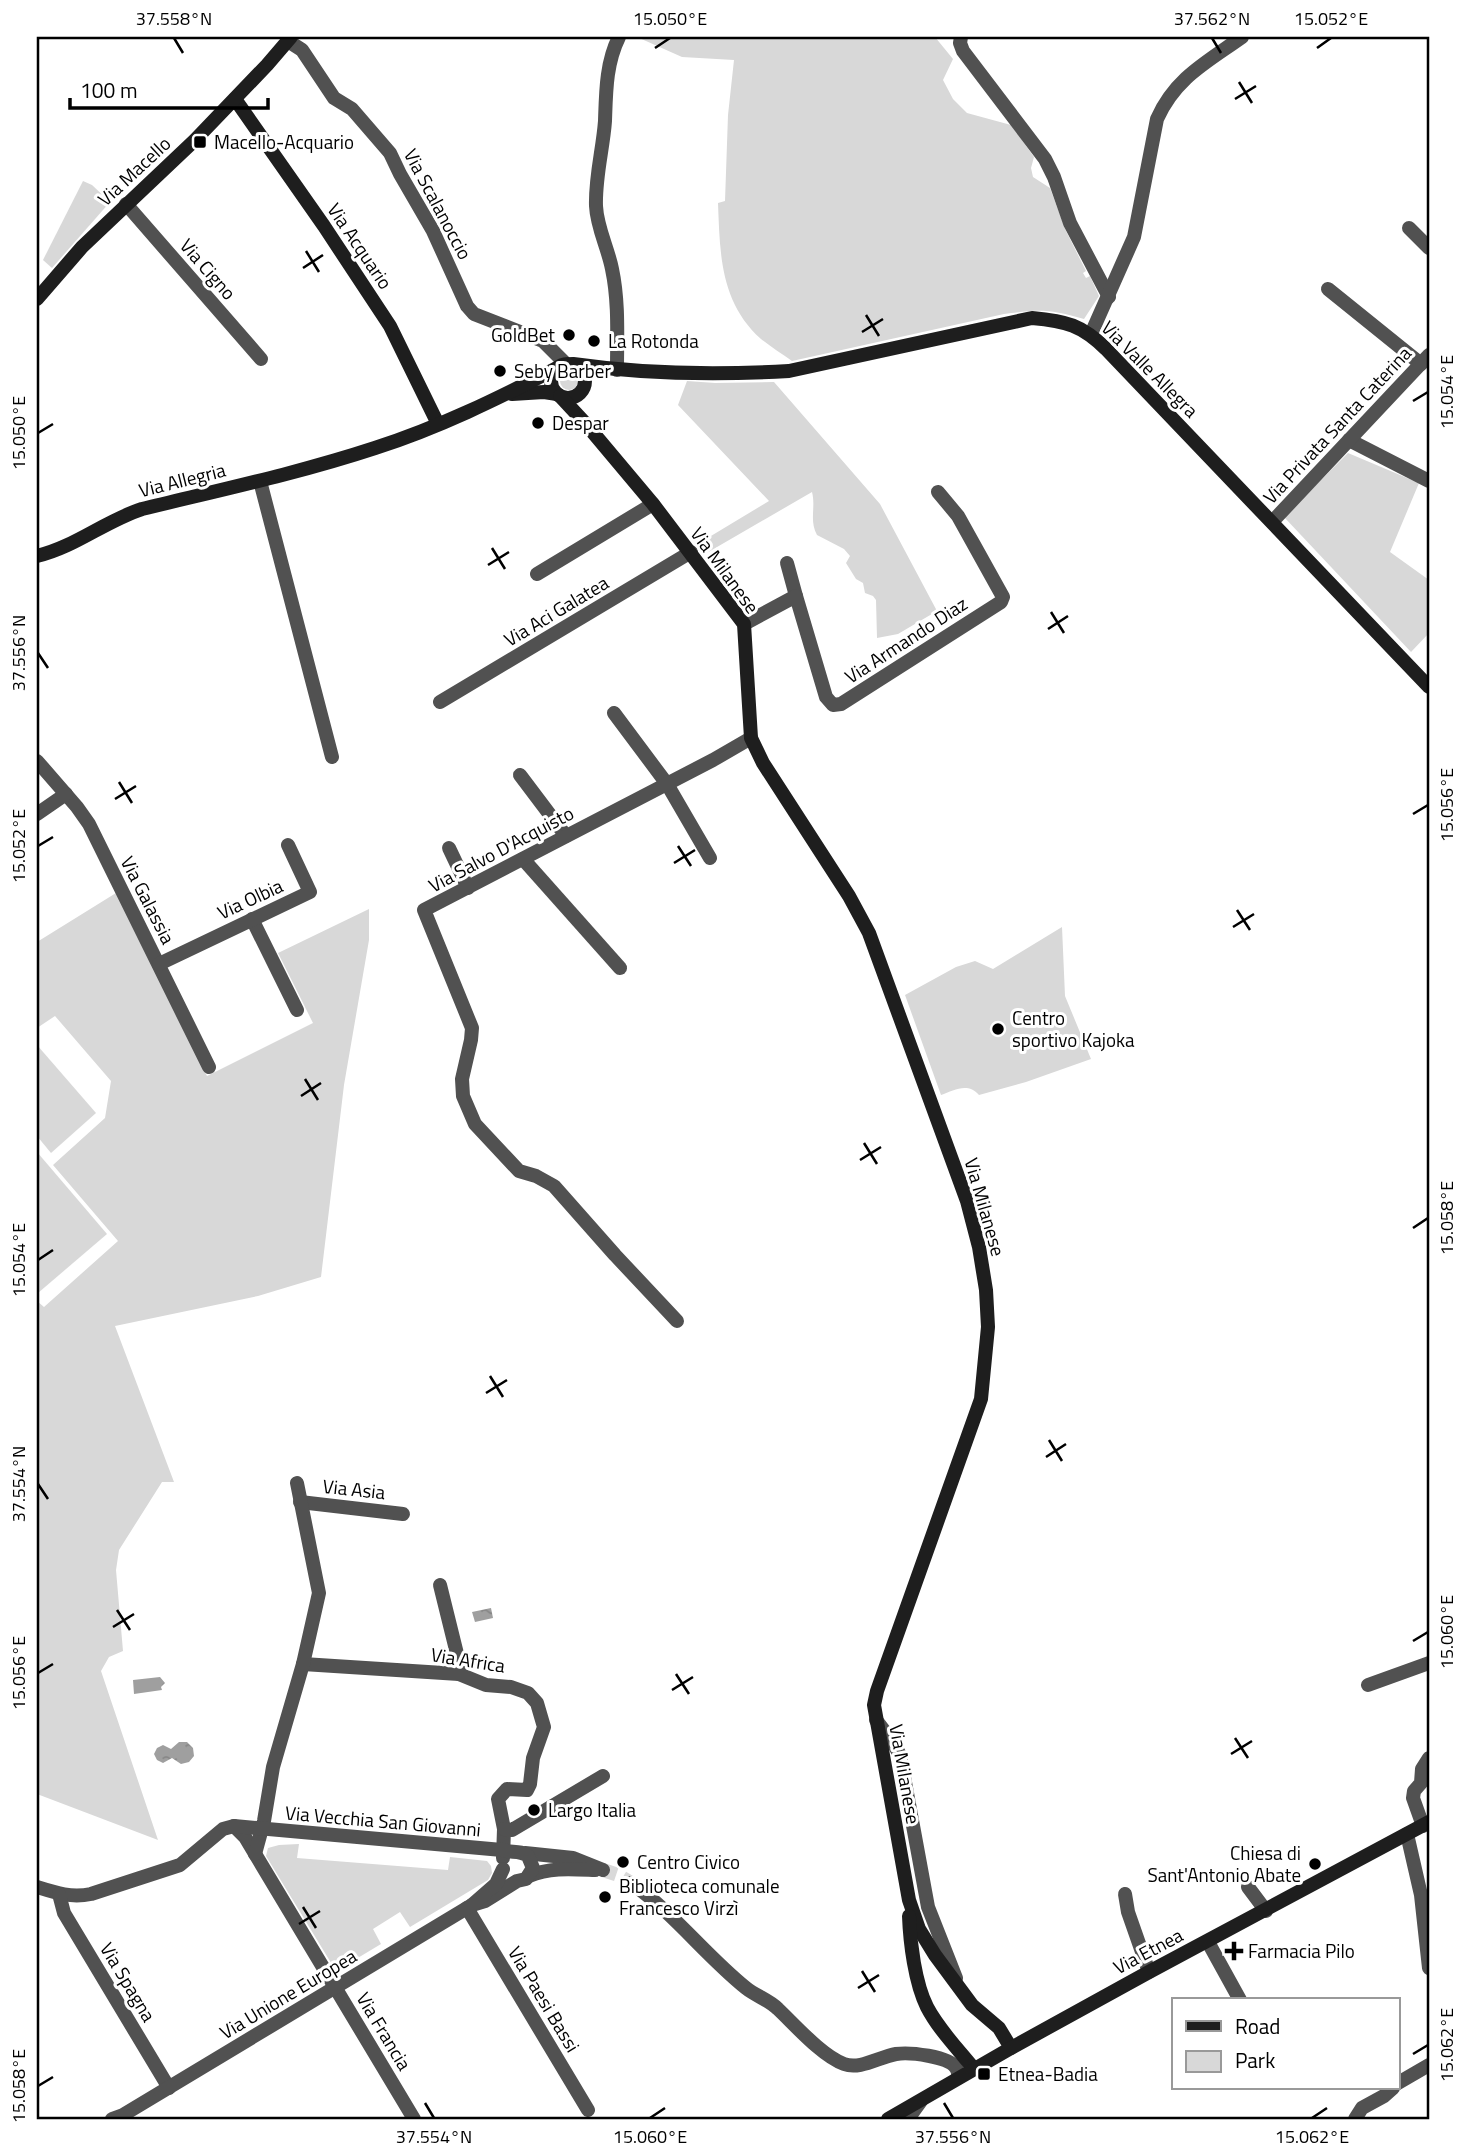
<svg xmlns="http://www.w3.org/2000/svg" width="1466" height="2156" font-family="'Titillium Web',sans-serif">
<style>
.green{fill:#d8d8d8}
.water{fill:url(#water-ripples)}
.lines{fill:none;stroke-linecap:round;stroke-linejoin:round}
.street-tunnel{stroke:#d9d9d9;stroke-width:14;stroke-dasharray:14 7;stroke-linecap:butt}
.street{stroke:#515151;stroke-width:14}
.secondary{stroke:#1e1e1e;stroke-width:14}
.ticks{fill:none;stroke:#000;stroke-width:2.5}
.poi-dot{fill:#000;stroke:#fff;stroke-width:2.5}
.labels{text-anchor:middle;stroke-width:6;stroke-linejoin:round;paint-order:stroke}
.poi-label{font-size:19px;fill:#000;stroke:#fff;text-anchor:start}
.street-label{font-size:19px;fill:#000;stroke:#fff}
.neatline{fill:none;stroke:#000;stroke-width:2.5}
.ticks-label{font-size:18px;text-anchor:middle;fill:#000}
</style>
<defs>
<pattern id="water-ripples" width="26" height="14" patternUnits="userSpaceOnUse" patternTransform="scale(1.75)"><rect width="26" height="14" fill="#9f9f9f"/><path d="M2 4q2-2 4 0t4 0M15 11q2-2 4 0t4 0" fill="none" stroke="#878787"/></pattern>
</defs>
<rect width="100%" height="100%" fill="#fff"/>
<!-- green -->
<g class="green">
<path d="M637,37h298l18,22 -10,21 10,19 14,14 44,12 23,32 -3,11 2,9 17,11 16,43 20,40 -3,2 3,5 4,-2 9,20 -15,23c-35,-10 -44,-10 -80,-5l-212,47c-10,-7 -21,-14 -31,-22 -41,-37 -41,-85 -43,-136l7,-2 3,-86 6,-55 -52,-3z"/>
<polygon points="83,181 92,185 110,202 52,268 43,260"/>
<circle cx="569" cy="381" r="9"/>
<path d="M687,381l28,2 59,-1 106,122 57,107 -39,23 -21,4 -1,-38 -3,-4 -8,-3 -2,-10 -7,-4 -10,-16 4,-7 -6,-7 -27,-14c-8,-14 -1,-28 -5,-43l-107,62 -9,-9 73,-44 -91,-96z"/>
<polygon points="1348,453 1419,483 1390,552 1429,580 1429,633 1411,652 1284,517"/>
<polygon points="116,893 207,1076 313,1023 278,953 369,909 369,940 344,1085 321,1277 258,1296 115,1326 174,1482 162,1482 119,1550 116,1570 123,1651 109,1657 101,1671 158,1840 37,1794 37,1301 44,1307 118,1241 53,1165 105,1118 111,1081 55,1016 37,1028 37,942"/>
<path d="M1062,927l3,69 26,63 -65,23 -47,13c-11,-13 -25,-5 -38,0l-36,-100 51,-28 19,-6 18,8z"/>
<polygon points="37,1045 96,1113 51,1153 37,1136"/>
<polygon points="37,1152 107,1234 38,1293 37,1292"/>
<polygon points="299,1844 297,1858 448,1870 450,1857 487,1861 491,1866 492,1873 488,1880 410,1927 400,1912 373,1929 381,1944 336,1971 266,1856 268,1848 279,1845"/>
</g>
<!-- water -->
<g class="water">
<polygon points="491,1608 493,1618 475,1622 472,1612"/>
<polygon points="160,1677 165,1683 161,1687 162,1690 134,1694 133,1680"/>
<polygon points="179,1742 187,1742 193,1748 194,1756 189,1762 181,1764 172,1758 163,1763 157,1760 154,1754 157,1748 163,1745 171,1749"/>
</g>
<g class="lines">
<!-- street-tunnel -->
<polyline class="street-tunnel" points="603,1870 618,1875 631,1883"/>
<!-- street -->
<g class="street">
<polyline points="961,37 960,43 963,51 1045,159 1054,177 1070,223 1109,297"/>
<polyline points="288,41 302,50 334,98 352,109 390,153 400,174 433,231 467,306 474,314 543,341 566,364"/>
<polyline points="126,204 261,359"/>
<polyline points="1409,228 1429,248"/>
<polyline points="1328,289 1421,364"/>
<path d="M1091,334l43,-97 23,-118c18,-41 50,-57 85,-82"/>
<path d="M617,370c0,-34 2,-68 -5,-101 -4,-21 -15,-41 -16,-63 -1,-29 7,-57 9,-85 1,-29 1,-58 14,-84"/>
<polyline points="1349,440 1429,481"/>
<polyline points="260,481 332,757"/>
<polyline points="1272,522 1429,355"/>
<polyline points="787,563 796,596"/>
<polyline points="537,574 653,504"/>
<polyline points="744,624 796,596 826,697 833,705 841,704 1001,602 1003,597 958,516 938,492"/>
<polyline points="440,702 691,552"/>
<polyline points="614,713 667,784 710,858"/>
<polyline points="37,761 77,807 89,824 209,1067"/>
<polyline points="520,775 566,836"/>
<polyline points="37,814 66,794"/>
<polyline points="449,848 468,888"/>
<polyline points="523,859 620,968"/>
<polyline points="252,919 297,1010"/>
<polyline points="159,964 310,892 288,845"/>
<polyline points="677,1321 615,1255 554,1186 536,1176 519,1171 475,1124 463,1096 462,1079 471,1040 472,1028 424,910 713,760 751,738"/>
<polyline points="300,1502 403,1514"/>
<polyline points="440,1585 460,1666 459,1674"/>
<polyline points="303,1664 459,1674 486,1685 511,1687 528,1693 537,1703 544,1727 533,1758 530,1784 527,1790 507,1789 498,1799 504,1829 503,1858"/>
<polyline points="1368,1685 1429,1663"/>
<polyline points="876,1720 892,1741 900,1755 928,1907 956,1978"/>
<polyline points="234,1826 245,1837 414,2119"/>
<polyline points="1423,1826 1413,1798 1414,1791 1421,1783 1422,1769 1429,1758"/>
<polyline points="504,1829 512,1830 603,1776"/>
<polyline points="1407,1834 1421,1895 1429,1968"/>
<polyline points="525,1853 573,1858 603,1870"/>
<polyline points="255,1854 264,1821 273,1767 303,1664 319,1593 297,1483"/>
<path d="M529,1876c21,-9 43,-7 66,-6"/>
<path d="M631,1883c43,30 75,73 115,105 10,8 23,12 32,21 17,16 44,47 66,55 16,6 35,-7 52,-10 13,-2 53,2 60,14 3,4 2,6 2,10"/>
<path d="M37,1887c19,6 34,11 54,7l89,-29 43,-36 11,-3 268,24c9,3 19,0 26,6l5,12 -7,11 -9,2 -32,20 -13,4"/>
<polyline points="1248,1887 1266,1911"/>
<polyline points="59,1894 64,1913 169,2088"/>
<polyline points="1125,1894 1128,1912 1149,1972"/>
<polyline points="467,1908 588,2110"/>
<polyline points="1208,1942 1240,2000"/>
<polyline points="1398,2083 1429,2065"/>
<polyline points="112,2119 123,2115 472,1905 496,1884 503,1869"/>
<polyline points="908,2119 921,2101"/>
<polyline points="1355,2119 1362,2108 1384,2096 1393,2088"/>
</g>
<!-- secondary -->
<g class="secondary">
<polyline points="235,99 324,226 390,326 438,424"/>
<polyline points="37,299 82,247 195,140 267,65 291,37"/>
<circle cx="568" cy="381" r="17"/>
<path d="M573,364c70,10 144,11 216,7l243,-53c34,3 50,7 74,31l323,338"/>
<polyline points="512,394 544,392 557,394"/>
<polyline points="560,396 585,423 653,504 744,624 751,738 763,763 849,896 869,933 967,1201 979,1247 986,1290 988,1327 981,1399 877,1691 874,1705 909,1900 919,1929 935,1955 972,2005 999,2028 1011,2048"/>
<path d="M37,556c38,-9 68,-35 105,-47 78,-19 157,-36 233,-61 63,-20 124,-50 182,-80"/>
<path d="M909,1916c1,27 6,67 18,91 12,23 31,42 47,62"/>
<polyline points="888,2119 1011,2048 1149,1972 1429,1822"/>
</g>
</g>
<!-- ticks -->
<path class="ticks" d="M174,38l9,15M1212,38l9,15M655,48l15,-10M1317,48l14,-10M1239,82l13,21M1235,99l21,-13M306,251l13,21M303,268l20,-13M866,315l13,21M862,332l21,-13M1413,401l15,-9M38,433l15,-9M492,548l13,21M488,565l21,-13M1051,612l13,21M1048,629l20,-13M38,653l10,15M119,782l13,21M115,799l21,-13M1413,814l15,-9M38,846l15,-9M678,846l13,20M674,863l21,-13M1237,910l13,20M1233,927l21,-13M305,1079l13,21M301,1096l20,-13M864,1143l13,21M860,1160l21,-13M1413,1228l15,-10M38,1260l15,-10M490,1376l13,21M486,1393l21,-13M1049,1440l13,21M1046,1457l20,-13M38,1484l10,15M117,1610l13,20M113,1627l21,-13M1413,1641l15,-9M38,1673l15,-9M676,1674l13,20M672,1690l21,-13M1235,1738l13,20M1231,1754l21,-13M303,1907l13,21M299,1924l21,-13M862,1971l13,21M858,1988l21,-13M1413,2054l15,-9M38,2086l15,-9M425,2103l9,15M944,2103l9,15M650,2118l15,-10M1312,2118l15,-10"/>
<!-- markers -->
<g class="poi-dot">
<rect x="193" y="135" width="14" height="14" rx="3.5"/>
<circle cx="569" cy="335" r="7"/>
<circle cx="594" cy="341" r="7"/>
<circle cx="500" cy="371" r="7"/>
<circle cx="538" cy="423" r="7"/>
<circle cx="998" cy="1029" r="7"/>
<circle cx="534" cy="1810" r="7"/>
<circle cx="623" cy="1862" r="7"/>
<circle cx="1315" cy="1864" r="7"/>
<circle cx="605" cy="1897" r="7"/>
<path d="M1230.5 1940.5h7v7h7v7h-7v7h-7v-7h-7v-7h7z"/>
<rect x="977" y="2067" width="14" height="14" rx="3.5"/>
</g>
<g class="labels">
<!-- poi labels -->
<g class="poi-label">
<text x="214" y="149">Macello-Acquario</text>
<text x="555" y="342" text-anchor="end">GoldBet</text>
<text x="608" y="348">La Rotonda</text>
<text x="514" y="378">Seby Barber</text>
<text x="552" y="430">Despar</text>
<text x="1012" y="1025">Centro<tspan x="1012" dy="22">sportivo Kajoka</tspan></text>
<text x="548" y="1817">Largo Italia</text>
<text x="1301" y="1860" text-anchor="end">Chiesa di<tspan x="1301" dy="22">Sant'Antonio Abate</tspan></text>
<text x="637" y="1869">Centro Civico</text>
<text x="619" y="1893">Biblioteca comunale<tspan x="619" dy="22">Francesco Virzì</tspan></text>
<text x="1248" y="1958">Farmacia Pilo</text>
<text x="998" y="2081">Etnea-Badia</text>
</g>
<!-- street labels -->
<g class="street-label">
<text transform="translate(134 171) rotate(-43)" y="7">Via Macello</text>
<text transform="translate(438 204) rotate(62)" y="7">Via Scalanoccio</text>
<text transform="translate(360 246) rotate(56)" y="7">Via Acquario</text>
<text transform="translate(208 269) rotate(49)" y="7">Via Cigno</text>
<text transform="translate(1150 369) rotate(45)" y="7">Via Valle Allegra</text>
<text transform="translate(1337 425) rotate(-47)" y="7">Via Privata Santa Caterina</text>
<text transform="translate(182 480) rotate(-14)" y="7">Via Allegria</text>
<text transform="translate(725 570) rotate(54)" y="7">Via Milanese</text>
<text transform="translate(556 611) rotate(-31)" y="7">Via Aci Galatea</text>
<text transform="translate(906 640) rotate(-33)" y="7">Via Armando Diaz</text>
<text transform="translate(501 849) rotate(-28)" y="7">Via Salvo D'Acquisto</text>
<text transform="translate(250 899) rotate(-25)" y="7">Via Olbia</text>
<text transform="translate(148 900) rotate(63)" y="7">Via Galassia</text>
<text transform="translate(985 1207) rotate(74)" y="7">Via Milanese</text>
<text transform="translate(354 1489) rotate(6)" y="7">Via Asia</text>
<text transform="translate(468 1660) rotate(9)" y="7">Via Africa</text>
<text transform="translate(905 1774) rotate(80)" y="7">Via Milanese</text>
<text transform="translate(383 1821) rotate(5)" y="7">Via Vecchia San Giovanni</text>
<text transform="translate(1148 1951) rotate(-28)" y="7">Via Etnea</text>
<text transform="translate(128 1982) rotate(59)" y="7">Via Spagna</text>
<text transform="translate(288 1994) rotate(-31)" y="7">Via Unione Europea</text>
<text transform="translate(544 1999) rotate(59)" y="7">Via Paesi Bassi</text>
<text transform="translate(384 2031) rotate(59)" y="7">Via Francia</text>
</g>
</g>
<!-- border -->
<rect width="1466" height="2156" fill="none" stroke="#ffffff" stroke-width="77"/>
<!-- legend -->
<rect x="1172" y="1998" width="228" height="91" fill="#ffffff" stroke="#999999" stroke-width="2"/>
<rect x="1186" y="2021" width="35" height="10" fill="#1e1e1e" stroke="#999999" stroke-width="2"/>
<text x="1235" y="2034" font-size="21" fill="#000000">Road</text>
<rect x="1186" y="2051" width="35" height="21" fill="#d8d8d8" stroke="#999999" stroke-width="2"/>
<text x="1235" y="2068" font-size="21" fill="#000000">Park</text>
<!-- scale -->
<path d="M70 98v10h198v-10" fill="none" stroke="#000000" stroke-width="3.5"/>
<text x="80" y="98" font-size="21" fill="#000000" stroke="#ffffff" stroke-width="5" paint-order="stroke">100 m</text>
<rect x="38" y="38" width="1390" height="2080" class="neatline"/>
<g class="ticks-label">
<text x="174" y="25">37.558°N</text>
<text x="670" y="25">15.050°E</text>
<text x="1212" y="25">37.562°N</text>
<text x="1331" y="25">15.052°E</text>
<text transform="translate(1447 392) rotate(-90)" y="6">15.054°E</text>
<text transform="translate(19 433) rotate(-90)" y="6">15.050°E</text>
<text transform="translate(19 653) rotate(-90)" y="6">37.556°N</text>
<text transform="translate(1447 805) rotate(-90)" y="6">15.056°E</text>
<text transform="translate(19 846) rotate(-90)" y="6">15.052°E</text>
<text transform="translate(1447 1218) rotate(-90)" y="6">15.058°E</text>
<text transform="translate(19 1260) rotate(-90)" y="6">15.054°E</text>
<text transform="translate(19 1484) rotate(-90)" y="6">37.554°N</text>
<text transform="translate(1447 1632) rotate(-90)" y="6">15.060°E</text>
<text transform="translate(19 1673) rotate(-90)" y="6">15.056°E</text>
<text transform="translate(1447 2045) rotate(-90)" y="6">15.062°E</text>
<text transform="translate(19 2086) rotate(-90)" y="6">15.058°E</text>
<text x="434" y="2143">37.554°N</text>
<text x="650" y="2143">15.060°E</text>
<text x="953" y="2143">37.556°N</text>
<text x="1312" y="2143">15.062°E</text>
</g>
</svg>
